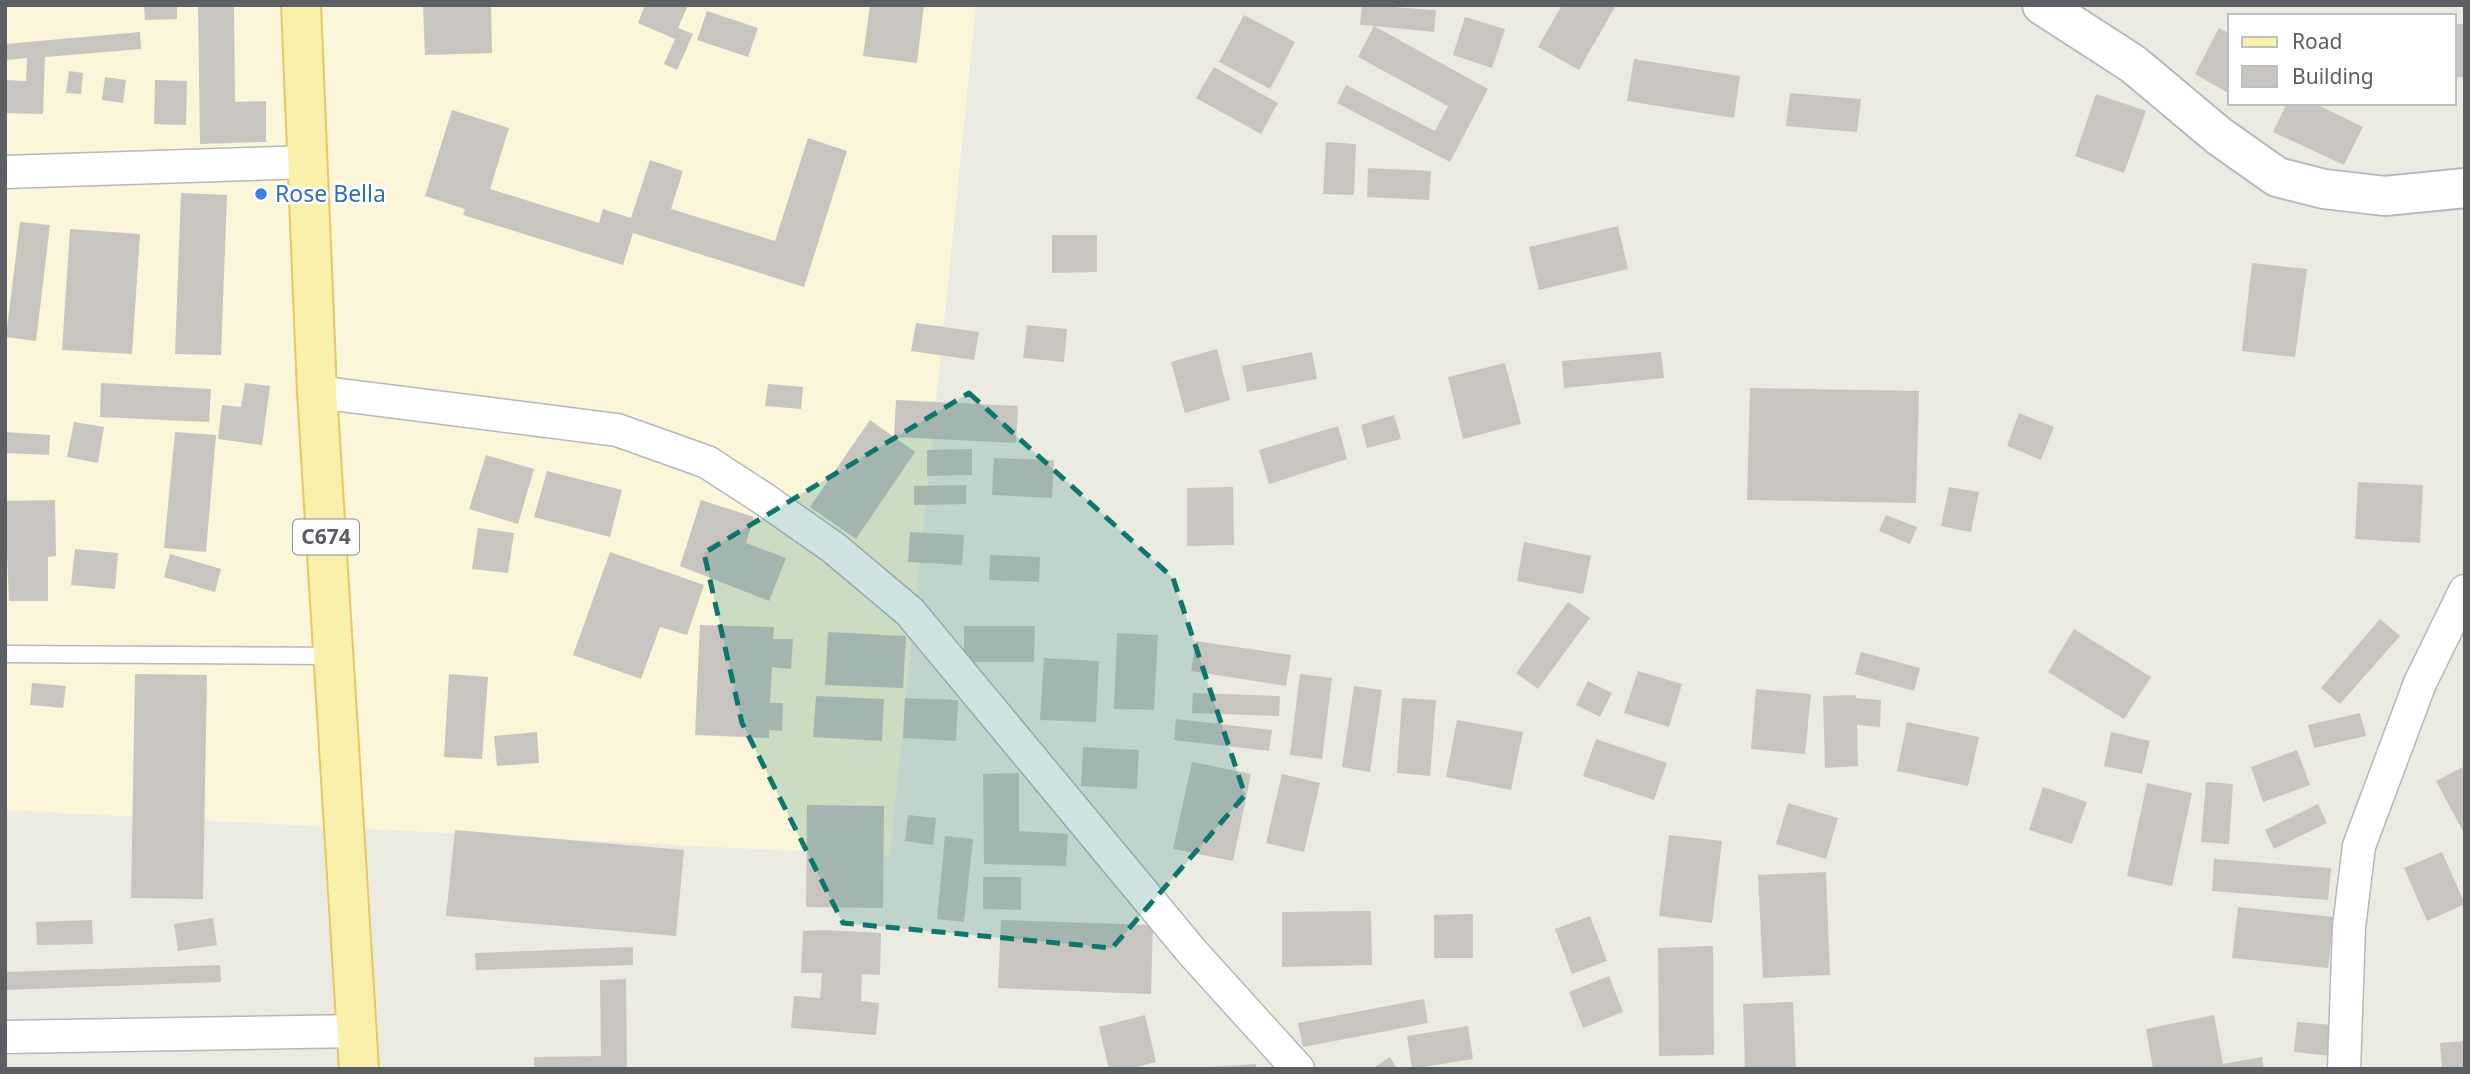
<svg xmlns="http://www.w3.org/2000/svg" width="2470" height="1074" font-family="'Noto Sans',sans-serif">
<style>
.commercial{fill:#fbf5d9}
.building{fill:#c8c5c0}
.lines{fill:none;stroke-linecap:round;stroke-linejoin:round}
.lane-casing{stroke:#b5b8bc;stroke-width:19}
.street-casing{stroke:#b5b8bc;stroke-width:35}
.secondary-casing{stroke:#b6b9be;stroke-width:42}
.primary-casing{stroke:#e7c761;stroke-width:42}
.lane{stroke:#fff;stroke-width:16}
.street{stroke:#fff;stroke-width:32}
.secondary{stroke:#fff;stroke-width:38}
.primary{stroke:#f9f0ab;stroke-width:38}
.marked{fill:#0f766e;fill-opacity:0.2;stroke:#0f766e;stroke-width:5;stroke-dasharray:14 9;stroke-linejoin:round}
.shop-dot{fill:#3f7fe0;stroke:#fff;stroke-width:2.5}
.labels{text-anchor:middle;stroke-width:5;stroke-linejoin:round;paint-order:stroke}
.shield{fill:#fff;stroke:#8c8e91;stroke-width:2}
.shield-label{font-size:21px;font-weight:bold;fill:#5b5e62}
.shop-label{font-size:23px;fill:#366cbe;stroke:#fff;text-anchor:start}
</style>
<rect width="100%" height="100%" fill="#ecebe2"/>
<!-- commercial -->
<polygon class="commercial" points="5,5 976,5 890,856 5,810"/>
<!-- building -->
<g class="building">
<polygon points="144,5 177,5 177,19 145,20"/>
<polygon points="198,5 234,5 235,102 266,101 266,142 200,144"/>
<polygon points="423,5 491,5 492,53 425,55"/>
<polygon points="645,5 688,5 678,28 693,34 677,70 664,64 675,39 638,23"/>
<polygon points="870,5 924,5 917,63 863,56"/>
<polygon points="1362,5 1436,10 1434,32 1374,26 1488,89 1450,162 1337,103 1346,85 1435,131 1448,106 1358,57 1374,26 1360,25"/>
<polygon points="1562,5 1616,5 1579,70 1538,47"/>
<polygon points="707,11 758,28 748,57 697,40"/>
<polygon points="1244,15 1295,42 1270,89 1219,62"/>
<polygon points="1465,17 1505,29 1492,68 1453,55"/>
<rect x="2454" y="24" width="11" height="53"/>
<polygon points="2219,28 2230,34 2230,94 2195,74"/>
<polygon points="140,32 141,49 45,57 43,114 5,113 5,80 26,81 27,58 5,60 5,44"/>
<polygon points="1634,59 1740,76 1734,118 1627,101"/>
<polygon points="1214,67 1278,103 1261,134 1196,98"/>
<polygon points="69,71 83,73 81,94 66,93"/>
<polygon points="105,77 126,80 123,103 102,100"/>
<polygon points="155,80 187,81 186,125 154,124"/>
<polygon points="1790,93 1861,99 1857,132 1786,126"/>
<polygon points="2096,94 2146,111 2124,173 2075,156"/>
<polygon points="2287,103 2314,103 2363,127 2344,165 2273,132"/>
<polygon points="452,110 509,128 490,189 599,223 603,209 631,218 650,160 683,171 671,209 775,241 808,138 847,151 804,287 633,233 623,265 463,215 465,209 425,196"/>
<polygon points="1326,142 1356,144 1354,195 1323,194"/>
<polygon points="1368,168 1431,171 1429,200 1367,197"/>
<polygon points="181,193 227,195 221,355 175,354"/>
<polygon points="20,222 50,225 36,341 6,337"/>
<polygon points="1618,226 1628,269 1539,290 1529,247"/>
<polygon points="70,229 140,234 132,354 62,350"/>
<polygon points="1052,235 1097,235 1097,272 1052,273"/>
<polygon points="2252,263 2307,269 2295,357 2242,351"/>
<polygon points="916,323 979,332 974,360 911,351"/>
<polygon points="1027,325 1067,329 1064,362 1023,358"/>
<polygon points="1217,349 1230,400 1185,413 1171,362"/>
<polygon points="1312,352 1317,379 1247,392 1242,366"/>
<polygon points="1661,352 1664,378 1564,388 1562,361"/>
<polygon points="1505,363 1521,424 1463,439 1448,377"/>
<polygon points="101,383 211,389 209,422 100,417"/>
<polygon points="245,383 270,386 262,445 218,439 222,405 241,407"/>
<polygon points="768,384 803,387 801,409 765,406"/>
<polygon points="1750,388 1919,391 1916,503 1747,500"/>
<polygon points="896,400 1018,406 1016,443 894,437"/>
<polygon points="2019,413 2054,427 2041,460 2007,446"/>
<polygon points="1394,415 1401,439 1367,448 1361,425"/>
<polygon points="870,420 915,452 856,539 810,507"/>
<polygon points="74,422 104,427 98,463 67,457"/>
<polygon points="1338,426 1347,459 1269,484 1259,450"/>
<polygon points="5,432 50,435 49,455 5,453"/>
<polygon points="175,432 216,435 206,552 164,548"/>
<polygon points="972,449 972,475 927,476 927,450"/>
<polygon points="486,455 534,469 518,524 469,509"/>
<polygon points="994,458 1054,460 1052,498 992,495"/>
<polygon points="547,471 622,490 610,537 534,517"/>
<polygon points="2358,482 2423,485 2420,543 2355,539"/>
<polygon points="966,485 966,504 914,505 914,486"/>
<polygon points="1233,487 1234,545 1187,546 1187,488"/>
<polygon points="1949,487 1979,492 1971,532 1941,526"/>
<polygon points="55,500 56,556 48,557 48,601 9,601 5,501"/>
<polygon points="701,500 754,517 746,543 786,558 769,601 680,566"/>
<polygon points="1886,515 1917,527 1910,544 1879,531"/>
<polygon points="478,528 514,533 508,573 472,569"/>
<polygon points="910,532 964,535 962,565 908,562"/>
<polygon points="1524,542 1591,556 1583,594 1517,581"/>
<polygon points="75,549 118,553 115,589 71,585"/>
<polygon points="610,552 704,585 687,635 660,627 641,679 573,655"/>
<polygon points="170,554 221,569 215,592 164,577"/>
<polygon points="990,555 1040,557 1039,582 989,580"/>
<polygon points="1568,602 1590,618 1538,689 1516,673"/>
<polygon points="2380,619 2400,636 2340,704 2321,688"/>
<polygon points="700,625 774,627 773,639 793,639 791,669 772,667 770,703 783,703 782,731 769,730 769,738 695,735"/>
<polygon points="964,626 1035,626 1034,662 964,662"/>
<polygon points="2074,629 2151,677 2124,719 2048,672"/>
<polygon points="828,632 906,636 903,688 825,685"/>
<polygon points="1117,633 1158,635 1154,710 1114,709"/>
<polygon points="1196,641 1291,655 1286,686 1191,671"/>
<polygon points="1861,652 1920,668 1914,691 1855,674"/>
<polygon points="1044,658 1099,661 1096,722 1040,720"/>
<polygon points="1638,671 1682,684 1669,727 1624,713"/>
<polygon points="135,674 207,675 203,899 131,898"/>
<polygon points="449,674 488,677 482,759 444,757"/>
<polygon points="1300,674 1332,678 1322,759 1290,755"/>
<polygon points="1588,681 1612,693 1600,717 1576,705"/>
<polygon points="32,683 66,686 63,708 30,705"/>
<polygon points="1354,686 1382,690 1370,772 1342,767"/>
<polygon points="1756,689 1811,694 1805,754 1751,749"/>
<polygon points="1193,693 1280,696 1279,716 1192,713"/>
<polygon points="1855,695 1856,698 1881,700 1880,727 1857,725 1858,766 1825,768 1823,696"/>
<polygon points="816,696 884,699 882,741 813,737"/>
<polygon points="905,698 958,700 956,741 903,738"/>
<polygon points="1402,698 1436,700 1430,776 1397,773"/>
<polygon points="2360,713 2366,736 2314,748 2308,725"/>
<polygon points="1176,719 1272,730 1269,751 1174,740"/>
<polygon points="1457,720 1523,732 1511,790 1446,777"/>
<polygon points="1907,722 1979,737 1968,786 1897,771"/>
<polygon points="537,732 539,763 497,766 494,736"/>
<polygon points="2111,732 2150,741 2142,774 2104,766"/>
<polygon points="1596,739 1667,763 1654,800 1583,776"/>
<polygon points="1083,747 1139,750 1137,789 1081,786"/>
<polygon points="2297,750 2310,785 2263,802 2251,767"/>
<polygon points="1192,762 1251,774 1233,861 1173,849"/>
<polygon points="2465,766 2465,835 2436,781"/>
<polygon points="1019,773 1019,831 1068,834 1066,866 984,864 983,774"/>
<polygon points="1282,774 1320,783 1304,852 1266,843"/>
<polygon points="2206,782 2233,784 2229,844 2201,842"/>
<polygon points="2147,783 2192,793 2172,886 2127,876"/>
<polygon points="2043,787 2087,802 2072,844 2029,830"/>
<polygon points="1788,803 1838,818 1826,859 1776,844"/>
<polygon points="2318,804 2327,823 2274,849 2265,830"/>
<polygon points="807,805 884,806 883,908 806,907"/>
<polygon points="908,815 936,818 933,845 905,841"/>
<polygon points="455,830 684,850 676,936 446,916"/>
<polygon points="1669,835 1722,841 1712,923 1659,916"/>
<polygon points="945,836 973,839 964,922 937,919"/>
<polygon points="2442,852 2465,904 2427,921 2404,868"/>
<polygon points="2214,859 2331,868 2328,900 2212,891"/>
<polygon points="1826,872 1830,975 1763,978 1758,875"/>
<polygon points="983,877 1021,877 1021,910 983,909"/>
<polygon points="2238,907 2334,917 2328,968 2232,958"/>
<polygon points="1371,911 1372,965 1282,967 1282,912"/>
<polygon points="1473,914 1473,958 1434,958 1434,915"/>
<polygon points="1590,916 1607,961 1572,974 1555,929"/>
<polygon points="213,918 217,945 178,951 174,924"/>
<polygon points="92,920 93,944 37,945 36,922"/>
<polygon points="1001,920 1153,925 1151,994 998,988"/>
<polygon points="824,930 881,933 880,975 862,974 861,1001 879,1003 876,1035 791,1028 794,996 820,998 822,973 801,973 803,931"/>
<polygon points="1713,946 1714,1055 1659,1056 1658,948"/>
<polygon points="633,947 633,965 476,970 475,953"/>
<polygon points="220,965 221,982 5,990 5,972"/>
<polygon points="1609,976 1623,1012 1583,1028 1569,992"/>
<polygon points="626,979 627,1069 534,1069 534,1057 601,1056 600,980"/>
<polygon points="1424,999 1428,1023 1303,1047 1298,1023"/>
<polygon points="1793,1002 1796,1069 1745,1069 1743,1004"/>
<polygon points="1145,1015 1156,1062 1130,1069 1109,1069 1099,1027"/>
<polygon points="2214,1015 2223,1064 2262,1057 2264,1069 2153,1069 2146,1029"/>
<polygon points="2297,1022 2334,1025 2331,1056 2294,1052"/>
<polygon points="1468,1026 1473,1059 1412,1069 1407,1036"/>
<polygon points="2465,1041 2465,1069 2442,1069 2440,1043"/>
<polygon points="1390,1057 1397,1069 1372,1069"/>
<polygon points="1256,1064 1256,1069 1206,1069 1206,1067"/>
</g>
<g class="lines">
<defs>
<polyline id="lane" points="5,654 334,656"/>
<g id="street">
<polyline points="5,172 307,162"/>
<polyline points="317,392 617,430 707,462 764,499 834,548 910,612 1193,953 1298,1069"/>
<polyline points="5,1037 358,1031"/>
<polyline points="2344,1069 2349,927 2359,846 2420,683 2465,591"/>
</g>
<polyline id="secondary" points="2042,5 2133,64 2219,136 2277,177 2324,189 2385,196 2465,188"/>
<polyline id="primary" points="301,5 317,392 359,1069"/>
</defs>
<!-- lane casing -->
<use href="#lane" class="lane-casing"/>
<!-- street casing -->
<use href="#street" class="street-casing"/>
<!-- secondary casing -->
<use href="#secondary" class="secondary-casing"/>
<!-- primary casing -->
<use href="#primary" class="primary-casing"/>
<!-- lane -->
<use href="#lane" class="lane"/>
<!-- street -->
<use href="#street" class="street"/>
<!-- secondary -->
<use href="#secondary" class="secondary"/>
<!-- primary -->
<use href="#primary" class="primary"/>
</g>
<!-- marked area -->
<path class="marked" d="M969,393l204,185 72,217 -133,153 -269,-25 -101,-200 -38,-170z"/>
<!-- markers -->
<circle class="shop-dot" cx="261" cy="194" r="7"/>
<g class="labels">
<!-- shield labels -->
<rect class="shield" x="293" y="519.5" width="66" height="35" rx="5"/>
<g class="shield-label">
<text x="326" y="544">C674</text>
</g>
<!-- shop labels -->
<g class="shop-label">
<text x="275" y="202">Rose Bella</text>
</g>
</g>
<!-- border -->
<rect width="2470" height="1074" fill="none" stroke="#5b5e62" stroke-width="14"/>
<!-- legend -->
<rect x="2228" y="14" width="228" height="91" fill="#ffffff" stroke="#bdbfc0" stroke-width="2"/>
<rect x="2242" y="37" width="35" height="10" fill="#f9f0ab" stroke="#bdbfc0" stroke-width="2"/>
<text x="2292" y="49" font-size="21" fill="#5b5e62">Road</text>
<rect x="2242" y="66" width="35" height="21" fill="#c8c5c0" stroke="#bdbfc0" stroke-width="2"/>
<text x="2292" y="84" font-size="21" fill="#5b5e62">Building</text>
</svg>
